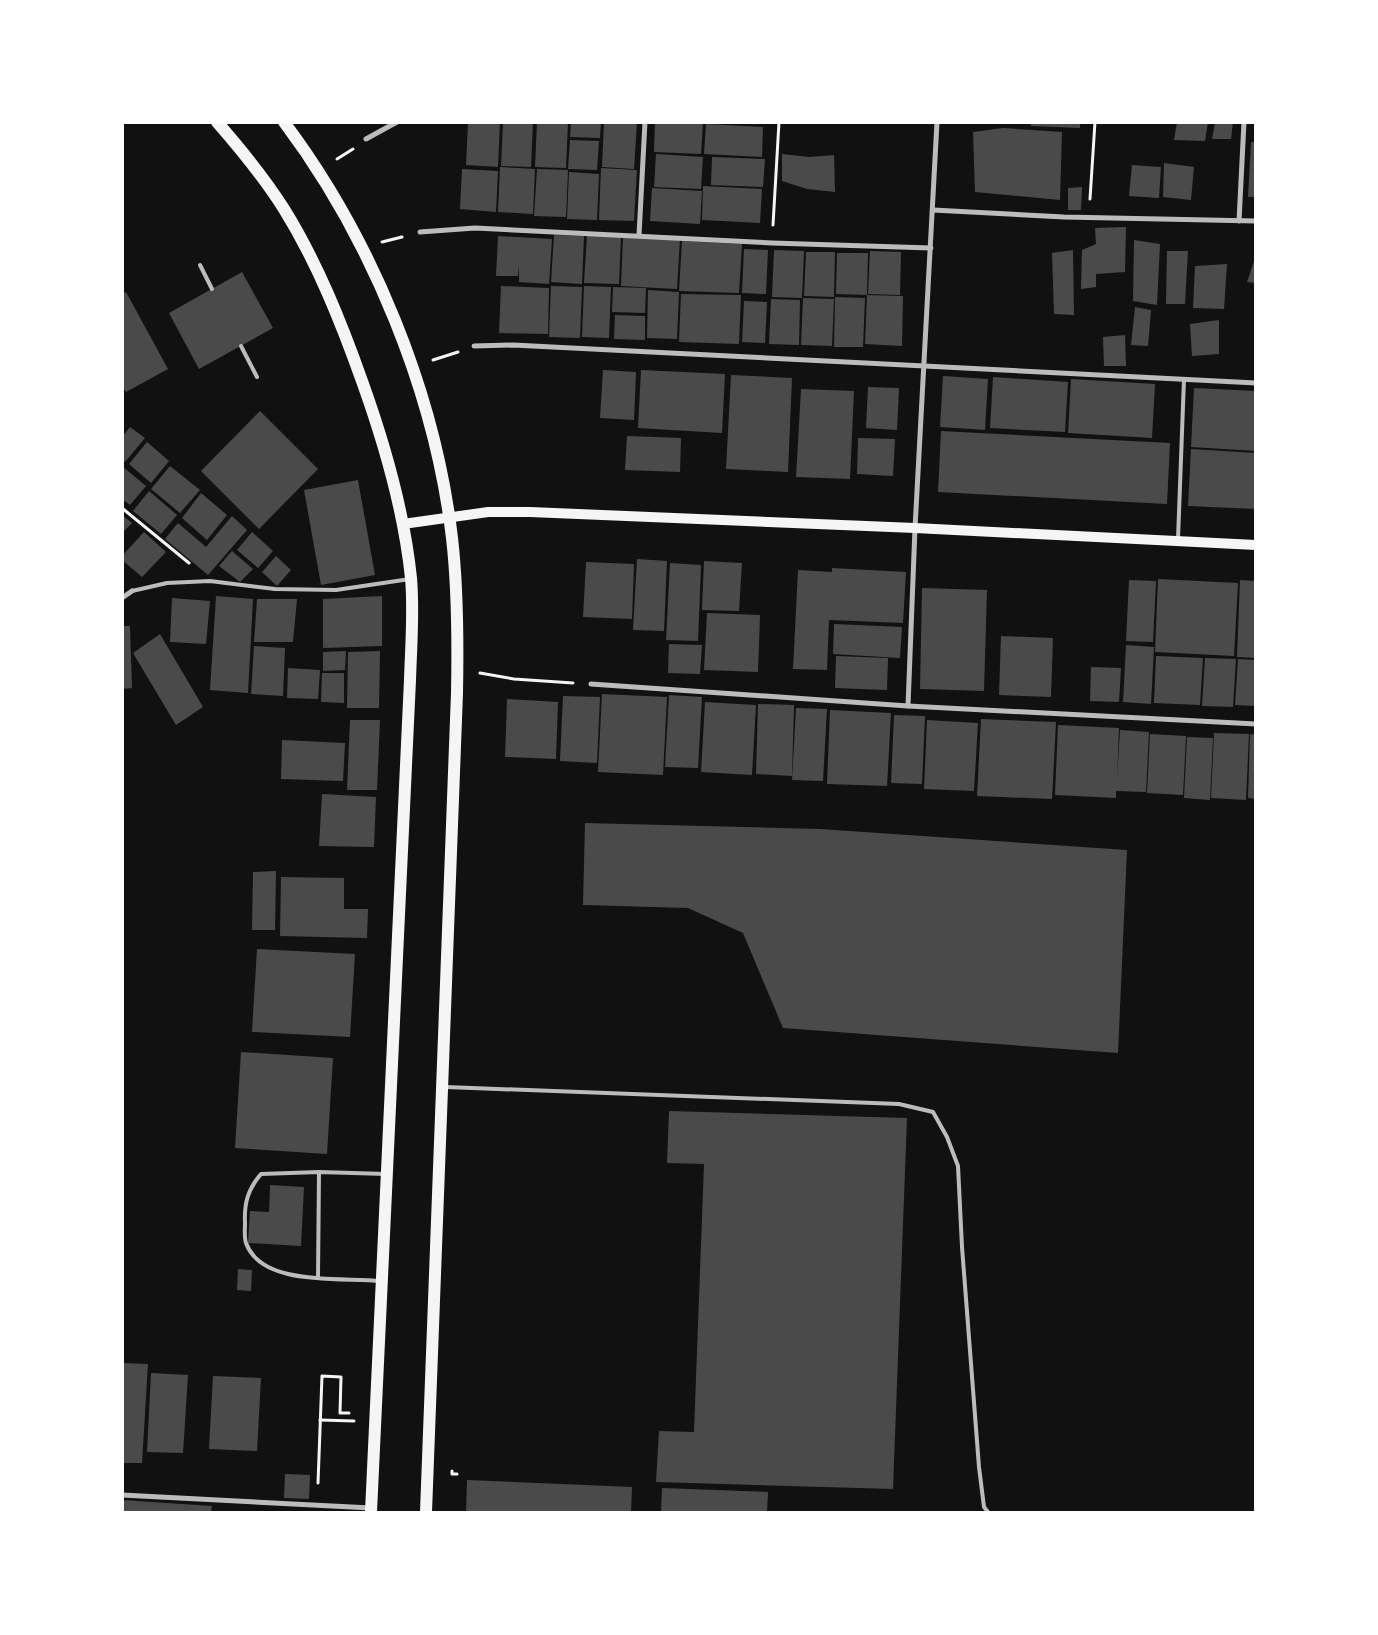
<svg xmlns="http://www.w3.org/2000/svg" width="1378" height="1635" font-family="Signika,sans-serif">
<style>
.building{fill:#4a4a4a}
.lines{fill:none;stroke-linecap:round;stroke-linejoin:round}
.path{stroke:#f5f5f5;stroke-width:3}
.service{stroke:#bcbcbc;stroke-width:4}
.minor{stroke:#bcbcbc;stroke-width:5}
.secondary{stroke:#f5f5f5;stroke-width:10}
.primary{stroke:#f5f5f5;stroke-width:12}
</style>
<rect width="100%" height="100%" fill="#111"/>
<!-- building -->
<g class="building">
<polygon points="468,122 500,122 498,167 466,165"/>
<polygon points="503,122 533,122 531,167 501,166"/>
<polygon points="537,122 568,122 566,168 535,167"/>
<polygon points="571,122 601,122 600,138 570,137"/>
<polygon points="604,122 637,122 634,169 602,167"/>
<polygon points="655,122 703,122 701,154 654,152"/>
<polygon points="1031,122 1080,122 1080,128 1031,126"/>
<polygon points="1177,122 1208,122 1205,141 1174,140"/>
<polygon points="1215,122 1233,122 1231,139 1212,139"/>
<polygon points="706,124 763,127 762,157 704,154"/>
<polygon points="1003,128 1062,132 1060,200 975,192 973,132"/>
<polygon points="570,140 599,141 597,170 568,169"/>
<polygon points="1251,142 1256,142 1256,197 1248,197"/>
<polygon points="656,154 703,157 701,189 654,187"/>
<polygon points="782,154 809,157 834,155 835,192 807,189 782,181"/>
<polygon points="712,157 765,159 763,187 711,185"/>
<polygon points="1164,163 1194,167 1191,200 1163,197"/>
<polygon points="1132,165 1161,167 1159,198 1129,196"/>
<polygon points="500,167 535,169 533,214 498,212"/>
<polygon points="601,168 637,170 634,221 599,220"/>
<polygon points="462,169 498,171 496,212 460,209"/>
<polygon points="537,169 568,170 566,217 534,216"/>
<polygon points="569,172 599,174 597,220 567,219"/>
<polygon points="703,186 762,189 760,223 702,220"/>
<polygon points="1082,187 1081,210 1068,210 1068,188"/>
<polygon points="652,188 702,191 700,224 650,221"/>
<polygon points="1126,227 1125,272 1096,274 1096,287 1081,289 1082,250 1096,244 1095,228"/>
<polygon points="554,235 584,236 582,284 551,282"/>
<polygon points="587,235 621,236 619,284 584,283"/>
<polygon points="498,236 552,239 549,284 519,282 519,265 518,276 496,276"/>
<polygon points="623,237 680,239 677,289 621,286"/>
<polygon points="1134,240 1160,244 1157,305 1133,301"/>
<polygon points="682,241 742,244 739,293 679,291"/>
<polygon points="744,249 768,250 766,294 742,293"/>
<polygon points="774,250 804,251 802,298 772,297"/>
<polygon points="1073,250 1074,315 1054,314 1052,253"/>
<polygon points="870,251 901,252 900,295 868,294"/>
<polygon points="1167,251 1188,251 1185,304 1166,304"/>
<polygon points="806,252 835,252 834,297 804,296"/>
<polygon points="837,253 868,253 867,295 903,296 902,346 865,344 867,295 836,294"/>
<polygon points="1255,258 1256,283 1247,282"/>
<polygon points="1227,264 1224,309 1193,308 1195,266"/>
<polygon points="242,272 273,328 199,369 169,313"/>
<polygon points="501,286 549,288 548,334 499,333"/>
<polygon points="551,286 582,287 580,338 549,337"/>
<polygon points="584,286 611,287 609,338 582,337"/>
<polygon points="613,287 646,288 645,313 612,312"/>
<polygon points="648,290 679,292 677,339 647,338"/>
<polygon points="126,292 168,369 126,392 122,386 122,294"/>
<polygon points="681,294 741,295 739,344 679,342"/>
<polygon points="835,297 865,298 863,347 834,347"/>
<polygon points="803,298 834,299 832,346 801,345"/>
<polygon points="771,299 800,300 799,345 769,344"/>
<polygon points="744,301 767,302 765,343 742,342"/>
<polygon points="1135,307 1151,310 1148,346 1131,345"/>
<polygon points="615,315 645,316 645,340 614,339"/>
<polygon points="1219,320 1219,354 1192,356 1190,324"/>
<polygon points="1125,335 1126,366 1104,366 1103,337"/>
<polygon points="603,370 636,372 634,420 600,418"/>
<polygon points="641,370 725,374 722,433 638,428"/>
<polygon points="731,375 792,378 788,472 726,469"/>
<polygon points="943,376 988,379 985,430 940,427"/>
<polygon points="993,377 1068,382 1065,432 990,428"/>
<polygon points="1071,379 1155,384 1152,438 1068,433"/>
<polygon points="868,387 899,388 897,430 866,428"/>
<polygon points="1194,388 1256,391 1256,451 1191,447"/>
<polygon points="801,389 854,391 850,479 796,477"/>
<polygon points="260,411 318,469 259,529 201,471"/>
<polygon points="130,427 145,438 125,462 122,459 122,437"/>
<polygon points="941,431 1170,443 1167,504 938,492"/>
<polygon points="627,436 681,438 680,472 625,470"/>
<polygon points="858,438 895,439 893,476 857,474"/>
<polygon points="147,442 169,461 151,483 129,464"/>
<polygon points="1191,449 1256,453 1256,509 1188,506"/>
<polygon points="122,466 146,486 130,505 122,499"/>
<polygon points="170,466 200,490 180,513 151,489"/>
<polygon points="358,480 375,575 321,585 304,490"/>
<polygon points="149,491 177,515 161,534 133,511"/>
<polygon points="201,493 227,515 207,540 182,518"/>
<polygon points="122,515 132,523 122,533"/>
<polygon points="232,516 247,530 208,575 165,539 178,523 206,547"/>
<polygon points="144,532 166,552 142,577 122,560 122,556"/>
<polygon points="252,532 273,551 258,568 237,550"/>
<polygon points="232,551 253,569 240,582 219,566"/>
<polygon points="276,556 291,570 277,586 262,572"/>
<polygon points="637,559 667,561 664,631 633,630"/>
<polygon points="704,561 742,563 739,611 702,610"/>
<polygon points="586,562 634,564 632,619 583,617"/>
<polygon points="670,563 701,565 698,641 666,640"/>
<polygon points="832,568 906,572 903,623 829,620 827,670 793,669 798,570 832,572"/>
<polygon points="1158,579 1238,583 1234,656 1155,652"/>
<polygon points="1129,580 1156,581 1153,642 1126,641"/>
<polygon points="1240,580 1256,581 1256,658 1237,657"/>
<polygon points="922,588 987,590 984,691 920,689"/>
<polygon points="216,596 253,599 248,693 210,690"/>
<polygon points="382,596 382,646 323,648 323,599"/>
<polygon points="172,598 210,601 206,644 170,642"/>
<polygon points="257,599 297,599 293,642 254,642"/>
<polygon points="707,613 760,615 758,672 704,670"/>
<polygon points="834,624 902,627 900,658 833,654"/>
<polygon points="122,626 130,626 132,688 122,689"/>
<polygon points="160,634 203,707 176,725 133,653"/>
<polygon points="1001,636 1053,638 1051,697 999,695"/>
<polygon points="669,644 702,645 700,674 668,673"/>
<polygon points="1126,645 1154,647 1151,704 1123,702"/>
<polygon points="254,646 285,648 283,696 251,694"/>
<polygon points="346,651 345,670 323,671 323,652"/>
<polygon points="380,651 379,708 347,708 348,652"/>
<polygon points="836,656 888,658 887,690 835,688"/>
<polygon points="1156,656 1203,658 1200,705 1154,703"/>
<polygon points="1205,658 1236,659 1233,707 1202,706"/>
<polygon points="1238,659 1256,660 1256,706 1235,705"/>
<polygon points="1091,667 1121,668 1119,702 1090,701"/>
<polygon points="288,668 320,670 318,699 287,698"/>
<polygon points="322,673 344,673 344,703 321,702"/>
<polygon points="602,694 667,697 663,775 598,772"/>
<polygon points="669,695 702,697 698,768 665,767"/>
<polygon points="563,696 600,697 597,763 560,761"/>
<polygon points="507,699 558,702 556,759 505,757"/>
<polygon points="705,702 756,705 752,775 701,772"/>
<polygon points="758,704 794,705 792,776 756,774"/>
<polygon points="796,708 827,709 823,781 792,780"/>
<polygon points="830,710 891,713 887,786 827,784"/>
<polygon points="894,715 925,716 922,784 891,783"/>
<polygon points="981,719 1056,722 1052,799 977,796"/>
<polygon points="350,720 380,720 377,790 347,790"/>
<polygon points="927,720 978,723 974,791 924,789"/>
<polygon points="1058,725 1119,728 1117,779 1120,730 1149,732 1146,792 1116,791 1116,798 1055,795"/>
<polygon points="1214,733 1249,734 1246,800 1211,798"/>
<polygon points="1150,734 1186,736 1183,795 1147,793"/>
<polygon points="1250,734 1256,735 1256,799 1248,798"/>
<polygon points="1187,737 1213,738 1210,800 1184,798"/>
<polygon points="282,740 345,743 343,781 281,779"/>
<polygon points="322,794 376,797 374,847 319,846"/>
<polygon points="585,823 820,829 1127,850 1118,1053 783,1028 743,933 688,908 583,905"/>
<polygon points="276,871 275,930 252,930 253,872"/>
<polygon points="281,877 344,878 344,909 368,909 367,938 280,936"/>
<polygon points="257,949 355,954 350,1037 252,1032"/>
<polygon points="241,1052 333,1058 327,1154 235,1148"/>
<polygon points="669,1111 907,1118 893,1489 656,1482 659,1431 694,1432 704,1164 667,1163"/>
<polygon points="270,1185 304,1187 301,1246 248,1243 250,1211 269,1212"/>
<polygon points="238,1269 252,1270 251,1291 237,1290"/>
<polygon points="122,1363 148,1364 142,1463 122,1463"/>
<polygon points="151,1373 188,1375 183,1453 147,1452"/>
<polygon points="213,1376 261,1378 257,1451 209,1449"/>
<polygon points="285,1474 310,1475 309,1499 284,1498"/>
<polygon points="467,1480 632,1487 631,1512 466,1512"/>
<polygon points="662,1488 768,1492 767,1512 661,1512"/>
<polygon points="122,1500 212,1506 211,1512 122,1512"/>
</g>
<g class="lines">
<!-- path -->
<g class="path">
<polyline points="337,159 353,149"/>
<polyline points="1090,199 1095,122"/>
<polyline points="773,225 779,122"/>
<polyline points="382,242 402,237"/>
<polyline points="433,360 458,352"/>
<polyline points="122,508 189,563"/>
<polyline points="480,673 514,679 573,683"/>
<polyline points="320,1420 354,1421"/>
<polyline points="452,1471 452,1474 457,1474"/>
<polyline points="318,1483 322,1376 341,1377 340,1413 349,1413"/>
</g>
<!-- service -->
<g class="service">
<polyline points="200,265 212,289"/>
<polyline points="241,346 257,377"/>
<polyline points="1178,539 1184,379"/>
<polyline points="132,591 167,583 210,581 275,589 336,590 410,579"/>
<polyline points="446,1087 899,1104 933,1112 947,1137 958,1166 962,1247 979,1467 984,1507 988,1512"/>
<polyline points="318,1277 319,1172"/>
<path d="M380,1281c-39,-4 -118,6 -134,-38 -2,-6 -1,-14 -1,-20 -1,-20 3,-34 16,-49l58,-2 67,2"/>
</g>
<!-- minor -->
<g class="minor">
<polyline points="366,139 397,122"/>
<polyline points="933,210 1064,217 1256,221"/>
<polyline points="1239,221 1244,122"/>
<polyline points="420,232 475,228 772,243 931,248"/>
<polyline points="639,235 645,122"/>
<polyline points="474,346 513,345 1256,383"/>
<polyline points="122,598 132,591"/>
<polyline points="591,684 908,706 1256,724"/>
<polyline points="908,706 915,528 937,122"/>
<polyline points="122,1495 371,1508"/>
</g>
<!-- secondary -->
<polyline class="secondary" points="403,524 488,512 530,512 915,528 1256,545"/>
<!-- primary -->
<g class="primary">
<path d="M217,122c21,24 50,60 67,87 33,53 57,113 78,172 23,64 42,129 49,197 3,34 0,68 -1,102l-39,832"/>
<path d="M284,122c88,117 151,271 168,416 6,52 6,103 5,155l-31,819"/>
</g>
</g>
<!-- border -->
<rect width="1378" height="1635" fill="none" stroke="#ffffff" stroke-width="248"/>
</svg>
